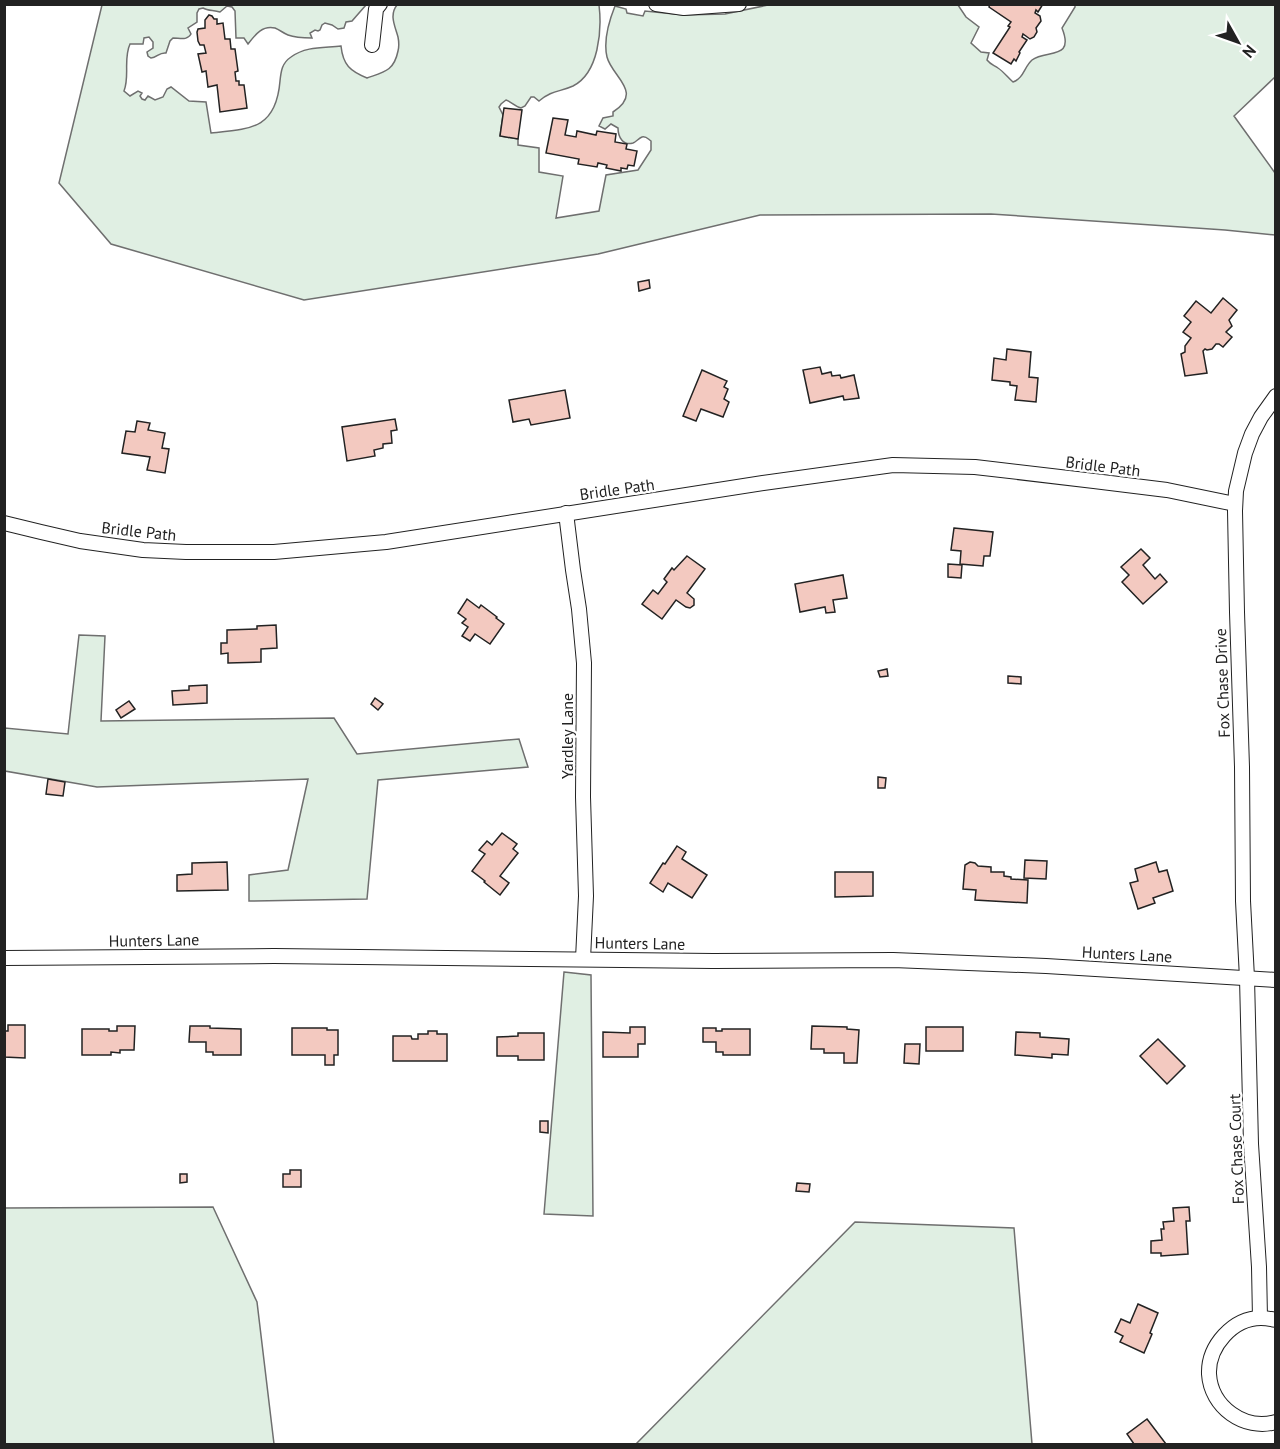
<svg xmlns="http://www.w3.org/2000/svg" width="1280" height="1449" font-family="'PT Sans',sans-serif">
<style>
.green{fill:#e0efe3;stroke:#6f6f6f;stroke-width:1.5}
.building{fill:#f3c9c0;stroke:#222;stroke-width:1.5}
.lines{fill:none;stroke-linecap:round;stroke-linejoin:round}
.street-casing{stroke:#222;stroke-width:16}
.street{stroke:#fff;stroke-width:14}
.labels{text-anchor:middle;stroke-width:4.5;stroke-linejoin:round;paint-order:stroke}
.street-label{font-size:16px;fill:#222;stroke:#fff}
</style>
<rect width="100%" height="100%" fill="#fff"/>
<!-- green -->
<g class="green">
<path d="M773,4l185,1 8,12 13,10 -8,16 10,9 8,1 -2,7c4,5 7,5 11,8 6,4 10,10 15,14 11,-4 11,-15 19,-22 14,-11 43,1 30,-32l13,-21v-2h200v72l-41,39 41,57v62l-50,-5 -234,-16 -231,1 -162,39 -294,46 -193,-56 -52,-61 43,-178h264l-14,16 -6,1 -2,6 -6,1 -6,-4 -7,-2 -3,2 -2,5 -2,1 -3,-1 -5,3 2,5c-8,0 -16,0 -24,-3 -5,-2 -8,-5 -13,-7 -13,-3 -20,7 -27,16l-4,-6h-8l-1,-27 -3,-4 -5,-1 -7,6c-7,-2 -12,-1 -17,-4l-4,1 -2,4v9l-9,6 3,6c-4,7 -11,4 -18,4l-3,3 -4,12c-7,-1 -9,5 -15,5l-3,-2 -1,-4 6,-4v-6l-4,-5 -5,1 -1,6h-13c-7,15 0,32 -6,47l6,5 8,-5 4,2 -2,3 2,3 3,1 3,-4 7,4 8,-3 4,-8 4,-2 18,14 17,1 5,31c40,-4 65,-4 69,-52 1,-10 2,-18 11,-24 15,-11 33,-9 50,-11 2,19 9,25 26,32 17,-6 27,-7 31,-27 1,-4 1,-9 0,-14 -3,-11 -9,-22 -1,-32h202c3,25 0,68 -26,81 -13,6 -21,4 -34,15l-5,-4h-3l-6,9 -4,2c-6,-1 -9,-6 -15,-8l-5,4 -2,3 4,8 -3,21 18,3v6l21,3v24l24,4 -7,42 43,-7 7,-36 32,-5 13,-20v-9c-4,-3 -5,-5 -9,-4 -3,1 -6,5 -9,6 -10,3 -15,-6 -15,-15l-7,-4 -6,5 -6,-3 4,-8 10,-2v-4c31,-20 -1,-35 -6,-55 -4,-17 2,-36 8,-51l11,3 1,4 16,3 2,-5 39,4 41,-1z"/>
<polygon points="79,635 105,636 101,721 334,718 357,754 519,739 528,767 378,780 367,899 249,901 249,875 288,870 308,779 97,787 5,771 5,728 68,734"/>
<polygon points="564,972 591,975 593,1216 544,1214"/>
<polygon points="213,1207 257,1302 274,1444 5,1444 5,1208"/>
<polygon points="855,1222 1014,1228 1032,1444 636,1444"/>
</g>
<!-- building -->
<g class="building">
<polygon points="990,4 1043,4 1038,12 1036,10 1035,13 1040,16 1041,21 1036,28 1037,32 1034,37 1030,39 1023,34 1022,37 1027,40 1019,52 1020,53 1016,61 1014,59 1011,64 993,53 1010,27 1008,26 1011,22 989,7"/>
<polygon points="209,15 212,16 214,19 217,19 217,24 223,23 225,39 230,39 231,49 235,49 238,71 235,72 236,81 239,81 239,85 244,85 247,108 220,112 217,85 208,87 206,71 202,72 198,54 206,53 204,45 200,45 198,41 197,32 198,29 205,28 205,20"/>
<polygon points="504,108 522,110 518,139 500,136"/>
<polygon points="553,118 568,120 565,135 576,137 577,131 596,135 597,131 616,134 615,142 627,144 626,149 637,151 634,166 628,165 627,169 621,168 621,171 606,168 607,165 598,163 597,167 578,164 579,159 546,153"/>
<polygon points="649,280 650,288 639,291 638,282"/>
<polygon points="1223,298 1237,310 1229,320 1232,326 1226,332 1232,337 1223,347 1219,344 1216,344 1212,349 1207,350 1205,349 1203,351 1207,373 1185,376 1181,354 1185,352 1185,346 1191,338 1183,332 1191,322 1184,316 1196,301 1211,313"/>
<polygon points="1007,349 1031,352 1029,377 1038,378 1036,402 1015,400 1017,386 1010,385 1010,382 992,380 994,358 1006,360"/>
<polygon points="820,367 822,374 831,372 832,376 840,375 841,378 854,375 859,398 844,400 843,396 810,403 803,370"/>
<polygon points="702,370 727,381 724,387 728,389 724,399 729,402 723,417 701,409 696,421 683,416"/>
<polygon points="565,390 570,418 531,425 529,419 513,422 509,400"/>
<polygon points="395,419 397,430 391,431 392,443 383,444 383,448 374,450 375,456 347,461 342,427"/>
<polygon points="137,421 150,423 148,430 165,433 162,448 169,449 165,473 147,470 150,457 122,453 126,431 135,432"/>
<polygon points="954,528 993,532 990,556 984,556 983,566 960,564 961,551 951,550"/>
<polygon points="1141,549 1150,558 1143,565 1155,579 1160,574 1167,582 1143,604 1122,582 1129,575 1121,567"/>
<polygon points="687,556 705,569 687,593 694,599 694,605 690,608 686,607 676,600 662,619 642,604 653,590 658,594 667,582 664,579 672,568 674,570"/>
<polygon points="948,564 962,565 961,578 948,577"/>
<polygon points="843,575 847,598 833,600 835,612 826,613 825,607 800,612 795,584"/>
<polygon points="467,599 479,608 481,605 497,617 496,618 504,624 490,644 475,634 470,641 462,636 468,627 462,623 466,619 458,613"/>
<polygon points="276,625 277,648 261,649 261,662 228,663 228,653 221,654 221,643 227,643 227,630 257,629 257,626"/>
<polygon points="887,669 888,676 880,677 878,671"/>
<polygon points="1008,676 1021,677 1021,684 1008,683"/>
<polygon points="207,685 207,703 173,705 172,691 189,690 189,686"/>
<polygon points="375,698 383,704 378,710 371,704"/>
<polygon points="129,701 135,709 121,718 116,710"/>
<polygon points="878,777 886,778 885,788 878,788"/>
<polygon points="48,779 65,782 63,796 46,794"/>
<polygon points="502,833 517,844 513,849 518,853 500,876 509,883 500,895 484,882 485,881 472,871 485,854 479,850 487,841 492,845"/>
<polygon points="677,846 686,852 682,859 707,875 692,898 668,883 663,892 650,883 663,863 665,864"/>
<polygon points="1025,860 1047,861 1046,879 1024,878"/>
<polygon points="227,862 228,890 177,891 177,875 192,874 192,863"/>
<polygon points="970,862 975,863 978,866 991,867 991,872 1004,872 1004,876 1011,877 1011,879 1028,880 1027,903 975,900 976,890 963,889 965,865"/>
<polygon points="1156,862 1159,872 1167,870 1173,891 1153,898 1155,903 1138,909 1130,883 1138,881 1135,869"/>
<polygon points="835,872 873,872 873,896 835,897"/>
<polygon points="8,1025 25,1025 25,1058 4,1057 4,1031 8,1031"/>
<polygon points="117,1026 135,1026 134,1050 120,1050 120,1053 111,1052 111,1055 82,1055 82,1029 109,1029 109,1031 117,1031"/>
<polygon points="190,1026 210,1026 210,1028 241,1029 241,1055 213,1055 213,1052 206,1052 206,1042 189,1042"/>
<polygon points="812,1026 847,1027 847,1029 859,1030 857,1063 844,1063 844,1053 824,1053 824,1049 811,1049"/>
<polygon points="630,1027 645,1027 645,1044 638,1044 638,1057 603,1057 603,1032 630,1033"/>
<rect x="926" y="1027" width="37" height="24"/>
<polygon points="292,1028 327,1028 327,1030 338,1030 338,1055 334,1055 334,1065 325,1065 325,1055 292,1055"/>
<polygon points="703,1028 716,1028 716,1031 722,1031 722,1029 750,1029 750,1055 723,1055 723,1052 716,1052 716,1042 703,1042"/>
<polygon points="428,1031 437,1031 437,1034 447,1034 447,1061 393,1061 393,1036 411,1036 412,1039 418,1039 418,1034 428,1034"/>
<polygon points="1016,1032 1040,1033 1040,1037 1069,1039 1068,1055 1052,1054 1052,1058 1015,1055"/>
<polygon points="518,1033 544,1033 544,1060 518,1060 518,1056 497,1056 497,1037 518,1036"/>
<polygon points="1158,1039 1185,1066 1167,1084 1140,1056"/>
<polygon points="905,1044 920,1044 919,1064 904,1063"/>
<polygon points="540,1121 548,1121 548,1133 540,1132"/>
<polygon points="290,1170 301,1170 301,1187 283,1187 283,1174 290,1174"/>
<polygon points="180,1174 187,1174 187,1182 180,1183"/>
<polygon points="797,1183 810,1184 809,1192 796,1191"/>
<polygon points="1189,1207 1190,1221 1186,1221 1188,1254 1161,1256 1161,1253 1151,1253 1151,1241 1162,1240 1161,1229 1164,1229 1163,1222 1174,1221 1173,1208"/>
<polygon points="1138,1304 1158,1313 1150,1333 1152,1334 1144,1353 1120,1342 1123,1336 1115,1332 1121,1319 1130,1323"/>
<polygon points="1147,1419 1166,1444 1134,1444 1127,1434"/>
</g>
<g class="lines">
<defs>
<g id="street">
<polyline points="656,4 684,8 739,4"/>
<polyline points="372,45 376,9 380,4"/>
<polyline points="566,513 573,570 579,609 584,663 583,797 586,896 583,959"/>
<polyline points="4,523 41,532 80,541 143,550 186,552 274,552 386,542 763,483 893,465 975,467 1094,481 1167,490 1235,504"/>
<polyline points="4,958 274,956 713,961 893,960 1046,966 1276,980"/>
<polyline points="1260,1318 1259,1267 1251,1144 1247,978 1243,901 1242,767 1237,612 1235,511 1236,491 1245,453 1252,434 1261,417 1276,396"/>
<path d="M1276,1320c-5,-1 -10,-2 -15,-2 -28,0 -53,28 -52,56 2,33 35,57 67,48"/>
</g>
</defs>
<!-- street casing -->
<use href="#street" class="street-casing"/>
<!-- street -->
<use href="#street" class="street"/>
</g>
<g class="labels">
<!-- street labels -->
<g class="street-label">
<text transform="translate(1103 466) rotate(7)" y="6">Bridle Path</text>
<text transform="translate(617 489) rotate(-8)" y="6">Bridle Path</text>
<text transform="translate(139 531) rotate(6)" y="6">Bridle Path</text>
<text transform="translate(1222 683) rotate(-92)" y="6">Fox Chase Drive</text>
<text transform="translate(567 736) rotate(-90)" y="6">Yardley Lane</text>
<text transform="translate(154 940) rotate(-1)" y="6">Hunters Lane</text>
<text transform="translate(640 943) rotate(1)" y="6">Hunters Lane</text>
<text transform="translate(1127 954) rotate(3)" y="6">Hunters Lane</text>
<text transform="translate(1236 1149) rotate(-92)" y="6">Fox Chase Court</text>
</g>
</g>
<!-- border -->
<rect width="1280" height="1449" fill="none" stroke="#222222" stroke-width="12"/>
<!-- north arrow -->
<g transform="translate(1238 42) rotate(130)" stroke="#ffffff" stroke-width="4.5" paint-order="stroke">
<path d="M0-4.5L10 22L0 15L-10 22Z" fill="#222222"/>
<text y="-9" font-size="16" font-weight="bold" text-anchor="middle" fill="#222222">N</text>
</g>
</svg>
